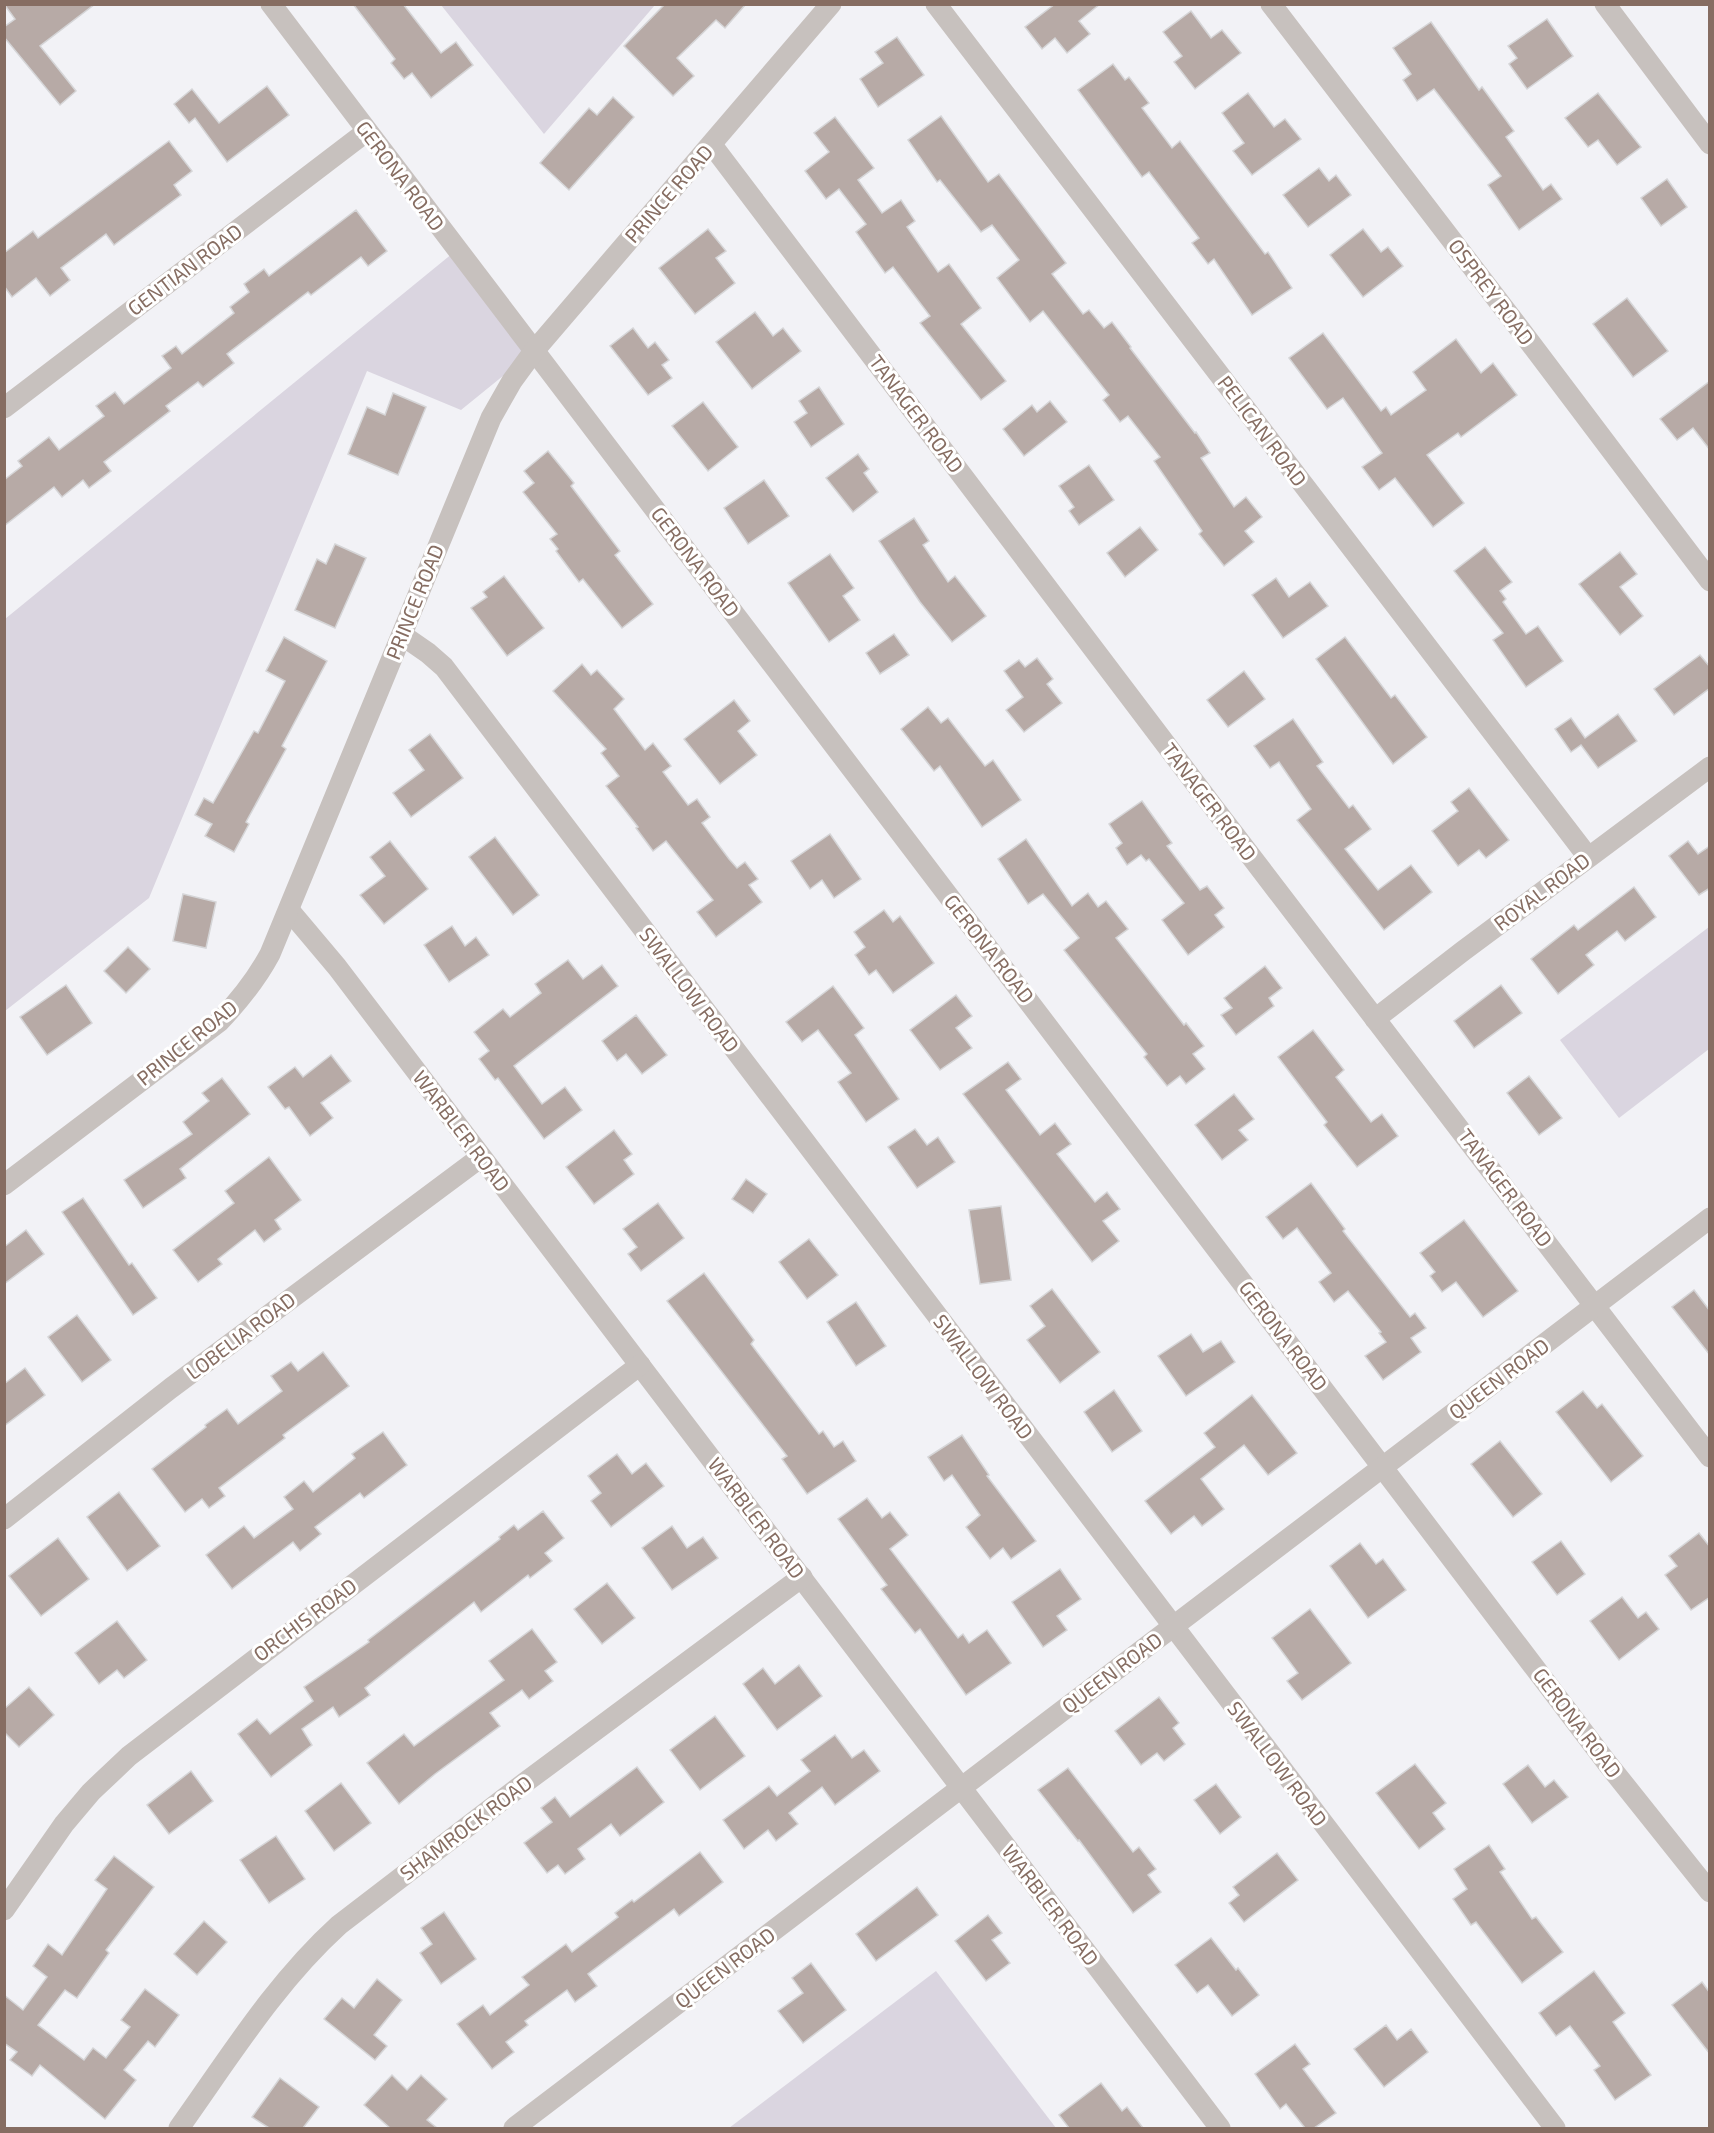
<svg xmlns="http://www.w3.org/2000/svg" width="1714" height="2133" font-family="'Exo 2',sans-serif">
<style>
.green{fill:#dad5e0}
.building{fill:#b7aaa6;stroke:#d5d5d7;stroke-width:1.5}
.lines{fill:none;stroke-linecap:round;stroke-linejoin:round}
.street{stroke:#c7c1be;stroke-width:21}
.labels{text-anchor:middle;stroke-width:6;stroke-linejoin:round;paint-order:stroke}
.street-label{font-size:20px;fill:#866d62;stroke:#fff}
</style>
<rect width="100%" height="100%" fill="#f2f2f6"/>
<!-- green -->
<g class="green">
<polygon points="441,5 655,5 544,134"/>
<polygon points="453,253 535,350 461,410 367,371 149,898 5,1011 5,619"/>
<polygon points="1709,927 1709,1049 1619,1118 1560,1040"/>
<polygon points="936,1971 1056,2128 729,2128"/>
</g>
<!-- building -->
<g class="building">
<polygon points="4,4 95,4 40,46 76,91 60,105 4,37 4,27 15,19"/>
<polygon points="353,4 403,4 441,53 456,42 473,65 431,98 412,73 404,79 391,63 395,59"/>
<polygon points="665,4 746,4 725,28 716,20 677,58 694,76 673,96 624,46"/>
<polygon points="1055,4 1100,4 1079,21 1090,34 1067,53 1055,38 1042,49 1025,27"/>
<polygon points="1191,11 1211,38 1222,30 1241,53 1195,89 1174,62 1182,56 1163,32"/>
<polygon points="1547,19 1573,56 1527,89 1509,64 1517,58 1508,46"/>
<polygon points="1431,22 1479,90 1482,87 1514,131 1506,137 1543,190 1551,184 1562,199 1519,230 1488,185 1501,176 1434,89 1417,101 1403,80 1411,74 1393,48"/>
<polygon points="897,37 924,75 878,107 860,79 883,63 875,52"/>
<polygon points="1113,64 1125,80 1129,77 1149,103 1142,108 1172,148 1180,141 1265,254 1268,252 1292,288 1252,315 1214,259 1208,264 1192,243 1199,238 1149,172 1142,177 1078,90"/>
<polygon points="267,86 289,115 227,162 195,118 189,123 174,104 192,89 219,123"/>
<polygon points="1248,93 1274,127 1285,119 1301,139 1252,175 1233,151 1244,143 1222,113"/>
<polygon points="1598,93 1641,147 1617,165 1598,140 1588,147 1565,118"/>
<polygon points="613,97 634,117 569,190 540,163 589,108 597,115"/>
<polygon points="941,116 988,182 999,174 1066,263 1052,274 1083,314 1089,310 1104,328 1112,322 1131,347 1130,348 1195,433 1196,432 1210,453 1201,458 1234,507 1246,497 1262,517 1245,531 1254,542 1224,566 1199,534 1202,531 1154,461 1160,457 1128,416 1120,422 1103,400 1109,395 1043,311 1030,322 997,278 1019,260 992,225 981,232 940,180 937,182 908,140"/>
<polygon points="835,117 874,168 858,180 882,213 901,200 915,221 907,227 938,272 949,264 981,308 961,324 1006,381 981,400 920,323 930,316 893,267 885,273 856,232 866,224 839,189 826,199 805,171 829,152 814,133"/>
<polygon points="169,141 192,171 174,185 181,195 114,245 106,234 61,268 70,280 50,296 36,278 12,297 4,286 4,253 33,231 38,238"/>
<polygon points="1319,168 1329,181 1336,175 1351,195 1308,227 1283,195"/>
<polygon points="1667,179 1687,207 1661,226 1641,198"/>
<polygon points="356,210 387,251 368,266 361,257 311,295 308,292 227,354 234,363 203,387 198,382 166,406 170,411 104,462 111,471 89,488 83,480 62,497 54,487 4,526 4,480 22,466 18,461 49,437 59,450 104,416 96,406 115,392 124,404 171,368 162,356 176,346 182,354 234,313 230,307 249,292 244,284 264,269 269,276"/>
<polygon points="708,229 726,251 716,258 735,283 695,314 659,268"/>
<polygon points="1363,229 1381,252 1388,247 1403,266 1363,297 1330,255"/>
<polygon points="1627,298 1668,351 1633,377 1593,324"/>
<polygon points="755,312 773,336 783,328 801,351 752,389 716,342"/>
<polygon points="633,328 648,348 655,342 669,360 662,365 672,378 648,395 610,346"/>
<polygon points="1323,333 1381,411 1386,407 1391,415 1426,390 1413,372 1456,339 1481,373 1493,363 1517,395 1461,437 1458,433 1427,455 1464,503 1433,527 1395,478 1379,490 1362,467 1382,453 1343,398 1327,409 1289,358"/>
<polygon points="1710,381 1710,450 1693,428 1677,440 1660,419"/>
<polygon points="819,387 844,424 811,447 794,422 807,413 799,401"/>
<polygon points="393,393 426,407 398,475 348,454 367,407 385,415"/>
<polygon points="1050,401 1067,422 1024,456 1003,429 1032,405 1037,412"/>
<polygon points="703,402 738,447 708,471 672,426"/>
<polygon points="548,451 574,483 571,486 620,551 615,555 653,604 622,628 583,579 579,582 556,551 558,549 550,539 557,534 523,492 534,483 524,471"/>
<polygon points="858,454 869,469 864,473 878,492 853,512 826,478"/>
<polygon points="1089,465 1114,500 1079,525 1069,511 1074,507 1059,486"/>
<polygon points="764,480 789,516 748,544 724,508"/>
<polygon points="914,518 929,541 923,545 948,582 955,576 986,616 952,642 920,602 879,541"/>
<polygon points="1140,527 1158,550 1125,577 1107,553"/>
<polygon points="335,544 366,558 335,628 295,610 317,559 326,564"/>
<polygon points="1485,547 1512,582 1500,591 1506,599 1503,602 1526,634 1538,626 1563,661 1526,687 1493,640 1503,633 1454,571"/>
<polygon points="1620,552 1637,574 1620,587 1643,616 1620,635 1579,584"/>
<polygon points="830,554 854,588 843,596 860,620 829,642 788,583"/>
<polygon points="504,576 544,628 507,656 471,608 487,597 483,592"/>
<polygon points="1276,578 1289,597 1310,582 1328,606 1283,638 1252,595"/>
<polygon points="894,634 909,655 880,674 866,653"/>
<polygon points="284,637 327,661 282,746 286,749 246,822 249,824 234,852 205,836 212,824 195,815 204,798 213,803 254,731 258,733 285,681 266,671"/>
<polygon points="1345,637 1391,698 1395,695 1427,737 1393,764 1316,659"/>
<polygon points="1700,655 1710,667 1710,688 1674,715 1654,689"/>
<polygon points="1037,658 1053,679 1047,684 1062,703 1024,732 1006,710 1023,697 1004,671 1019,660 1025,667"/>
<polygon points="582,664 591,675 597,670 624,699 614,709 645,750 653,743 671,766 663,772 688,805 697,799 710,817 702,823 729,859 737,868 745,862 758,879 749,885 762,902 716,937 697,912 713,900 666,841 653,851 636,828 638,827 606,786 619,776 601,753 606,749 553,691"/>
<polygon points="1244,671 1265,699 1228,727 1207,700"/>
<polygon points="734,700 750,721 738,731 757,755 720,784 684,739"/>
<polygon points="928,707 941,723 948,718 985,766 993,760 1021,800 982,827 940,766 934,771 901,729"/>
<polygon points="1618,714 1637,741 1598,768 1581,745 1571,752 1555,729 1571,718 1585,738"/>
<polygon points="1293,719 1323,762 1317,766 1349,808 1353,805 1371,829 1345,849 1378,890 1411,865 1432,892 1384,930 1297,820 1311,809 1279,762 1270,768 1254,746"/>
<polygon points="430,734 463,778 411,817 393,793 424,770 409,750"/>
<polygon points="1469,788 1509,840 1486,858 1479,850 1458,866 1432,831 1458,811 1451,802"/>
<polygon points="1142,801 1172,843 1167,846 1200,890 1207,886 1224,908 1215,915 1224,927 1188,955 1162,920 1184,903 1149,859 1146,861 1141,855 1127,865 1116,848 1122,843 1109,824"/>
<polygon points="830,834 861,879 834,898 822,880 810,889 791,861"/>
<polygon points="495,837 539,895 513,915 469,857"/>
<polygon points="1026,839 1072,906 1088,893 1098,907 1106,901 1128,929 1116,938 1184,1025 1186,1023 1204,1046 1193,1054 1205,1069 1186,1084 1180,1076 1167,1086 1144,1057 1147,1054 1064,950 1079,938 1043,894 1028,904 998,859"/>
<polygon points="390,841 428,889 384,924 360,895 385,876 370,857"/>
<polygon points="1688,841 1698,854 1710,846 1710,888 1699,895 1669,856"/>
<polygon points="1634,887 1656,917 1625,941 1617,931 1586,955 1594,965 1558,994 1531,959 1574,925 1578,930"/>
<polygon points="183,894 216,902 206,948 173,941"/>
<polygon points="884,910 893,922 900,916 934,963 893,993 876,970 869,975 855,955 865,947 854,932"/>
<polygon points="452,926 465,946 476,937 489,955 449,982 424,945"/>
<polygon points="128,947 150,969 126,993 104,971"/>
<polygon points="568,960 583,979 602,965 618,986 514,1066 542,1104 565,1087 582,1110 544,1139 498,1078 495,1080 479,1059 489,1051 474,1032 503,1009 510,1017 541,993 535,984"/>
<polygon points="1265,966 1282,988 1269,998 1274,1006 1236,1035 1221,1015 1232,1008 1224,998"/>
<polygon points="66,985 92,1023 47,1055 20,1017"/>
<polygon points="1501,985 1522,1013 1474,1048 1454,1021"/>
<polygon points="833,986 864,1028 855,1035 899,1099 866,1122 838,1082 851,1073 818,1030 802,1042 786,1022"/>
<polygon points="956,995 972,1016 956,1028 972,1048 940,1070 910,1030"/>
<polygon points="636,1015 667,1055 642,1074 626,1054 617,1061 602,1041"/>
<polygon points="1313,1030 1344,1070 1336,1077 1371,1122 1382,1114 1398,1136 1357,1167 1324,1125 1327,1122 1278,1057"/>
<polygon points="331,1055 351,1081 321,1103 333,1118 310,1136 289,1107 285,1109 268,1087 295,1067 303,1077"/>
<polygon points="1008,1062 1021,1079 1006,1090 1040,1135 1055,1123 1071,1144 1057,1154 1095,1202 1107,1192 1120,1209 1103,1221 1119,1241 1092,1262 963,1094"/>
<polygon points="1529,1076 1562,1118 1539,1135 1507,1093"/>
<polygon points="222,1078 250,1114 180,1169 186,1178 143,1208 124,1180 192,1134 183,1122 209,1101 202,1093"/>
<polygon points="1234,1094 1254,1119 1239,1130 1248,1140 1222,1160 1195,1125"/>
<polygon points="915,1129 927,1145 938,1137 955,1162 917,1188 888,1147"/>
<polygon points="614,1130 632,1154 624,1160 634,1174 594,1204 566,1167"/>
<polygon points="269,1157 301,1200 275,1220 281,1229 264,1242 255,1230 218,1259 222,1264 198,1282 173,1250 234,1203 225,1191"/>
<polygon points="746,1179 767,1194 753,1213 732,1199"/>
<polygon points="1311,1183 1345,1229 1343,1231 1410,1317 1415,1313 1426,1328 1411,1338 1421,1352 1383,1380 1365,1356 1386,1342 1379,1333 1381,1332 1348,1291 1334,1302 1319,1282 1331,1273 1297,1228 1283,1239 1266,1217"/>
<polygon points="83,1198 129,1265 132,1263 157,1298 133,1315 62,1212"/>
<polygon points="658,1203 684,1238 641,1271 628,1254 637,1247 623,1229"/>
<polygon points="1001,1206 1011,1280 980,1284 969,1210"/>
<polygon points="1464,1220 1518,1291 1483,1317 1456,1282 1442,1292 1430,1276 1435,1272 1420,1253"/>
<polygon points="26,1230 44,1254 4,1284 4,1247"/>
<polygon points="809,1239 838,1275 807,1299 779,1262"/>
<polygon points="704,1273 754,1340 751,1344 819,1434 823,1431 834,1447 843,1441 856,1461 807,1494 782,1459 787,1456 667,1301"/>
<polygon points="1052,1289 1100,1352 1060,1383 1027,1340 1045,1326 1030,1306"/>
<polygon points="1694,1290 1710,1311 1710,1355 1672,1307"/>
<polygon points="856,1302 886,1346 856,1366 827,1322"/>
<polygon points="77,1315 111,1360 82,1382 48,1337"/>
<polygon points="1191,1334 1203,1352 1221,1341 1235,1362 1186,1396 1158,1356"/>
<polygon points="323,1352 349,1386 283,1435 285,1438 219,1488 225,1496 209,1508 202,1499 185,1512 152,1469 206,1427 205,1425 227,1409 238,1424 282,1391 271,1376 291,1362 298,1371"/>
<polygon points="25,1368 45,1395 4,1426 4,1384"/>
<polygon points="1114,1390 1142,1431 1112,1452 1084,1412"/>
<polygon points="1583,1391 1597,1408 1602,1404 1643,1456 1611,1482 1556,1412"/>
<polygon points="1252,1395 1297,1453 1268,1475 1244,1445 1201,1479 1224,1509 1202,1526 1194,1516 1171,1534 1145,1501 1215,1447 1204,1433"/>
<polygon points="383,1432 407,1465 364,1498 360,1493 315,1527 321,1534 300,1551 293,1542 232,1589 206,1555 244,1526 254,1538 293,1509 284,1497 304,1481 313,1492 355,1458 352,1454"/>
<polygon points="962,1435 989,1475 987,1476 1036,1541 1011,1559 1003,1548 990,1559 966,1527 980,1515 952,1475 944,1481 928,1457"/>
<polygon points="1500,1441 1542,1494 1513,1517 1471,1464"/>
<polygon points="617,1454 632,1474 646,1463 664,1486 611,1527 591,1501 601,1493 588,1476"/>
<polygon points="119,1492 160,1546 127,1571 87,1517"/>
<polygon points="867,1498 882,1518 890,1512 908,1535 890,1549 958,1638 963,1634 969,1643 987,1630 1011,1663 966,1695 920,1629 915,1633 881,1589 887,1585 838,1519"/>
<polygon points="543,1511 564,1538 545,1553 552,1561 530,1578 528,1575 481,1612 474,1602 365,1688 370,1695 339,1717 333,1707 302,1729 312,1745 271,1777 238,1734 257,1719 270,1734 313,1701 304,1687 369,1642 368,1640 500,1539 499,1537 514,1525 518,1530"/>
<polygon points="672,1526 687,1548 703,1537 718,1558 672,1590 642,1548"/>
<polygon points="1699,1533 1710,1547 1710,1597 1691,1610 1665,1575 1677,1566 1669,1556"/>
<polygon points="58,1538 89,1579 41,1616 9,1576"/>
<polygon points="1561,1541 1585,1574 1557,1595 1532,1562"/>
<polygon points="1360,1543 1376,1564 1383,1559 1406,1590 1368,1618 1330,1566"/>
<polygon points="1060,1569 1081,1599 1057,1616 1067,1630 1043,1647 1012,1602"/>
<polygon points="607,1583 635,1618 602,1644 574,1609"/>
<polygon points="1622,1597 1638,1618 1646,1612 1659,1629 1619,1660 1590,1621"/>
<polygon points="1310,1609 1351,1663 1302,1700 1287,1681 1298,1673 1272,1638"/>
<polygon points="117,1621 147,1660 124,1678 117,1670 99,1684 75,1653"/>
<polygon points="532,1629 557,1662 545,1671 553,1681 529,1699 522,1690 490,1713 500,1726 435,1774 399,1804 367,1763 404,1734 414,1746 504,1680 489,1661"/>
<polygon points="799,1665 822,1696 777,1730 743,1684 763,1668 775,1684"/>
<polygon points="29,1687 54,1715 19,1747 4,1732 4,1709"/>
<polygon points="1159,1697 1179,1723 1173,1728 1185,1744 1164,1761 1157,1753 1141,1765 1115,1731"/>
<polygon points="715,1716 745,1756 700,1790 670,1750"/>
<polygon points="835,1735 852,1758 864,1750 880,1771 835,1805 822,1787 789,1813 798,1824 776,1841 768,1830 744,1849 723,1820 769,1786 777,1796 810,1771 801,1760"/>
<polygon points="1415,1764 1446,1803 1433,1813 1445,1829 1419,1849 1376,1793"/>
<polygon points="1528,1765 1545,1787 1554,1780 1568,1797 1532,1823 1503,1784"/>
<polygon points="637,1767 664,1802 620,1836 611,1824 578,1849 585,1859 565,1874 558,1865 547,1873 524,1843 552,1822 541,1808 555,1797 570,1817"/>
<polygon points="1068,1768 1133,1852 1139,1847 1156,1869 1148,1875 1161,1892 1133,1913 1079,1840 1078,1841 1038,1790"/>
<polygon points="191,1771 213,1801 169,1834 147,1805"/>
<polygon points="341,1783 371,1823 334,1851 305,1811"/>
<polygon points="1216,1784 1241,1817 1220,1834 1194,1800"/>
<polygon points="276,1836 305,1879 269,1903 240,1860"/>
<polygon points="1489,1845 1505,1869 1500,1872 1532,1919 1536,1917 1563,1952 1522,1983 1476,1922 1471,1925 1453,1899 1467,1889 1454,1869"/>
<polygon points="700,1852 723,1882 679,1916 674,1909 588,1974 597,1986 575,2002 567,1990 525,2021 528,2025 506,2042 514,2052 492,2069 457,2024 483,2005 490,2015 529,1985 522,1977 566,1944 572,1952 618,1917 615,1913 632,1900 634,1902"/>
<polygon points="1277,1853 1298,1880 1244,1922 1229,1903 1239,1895 1233,1887"/>
<polygon points="114,1856 154,1887 106,1950 109,1953 77,1998 65,1990 38,2025 84,2060 93,2048 106,2058 130,2027 121,2020 145,1989 179,2015 155,2047 148,2041 124,2070 136,2080 105,2119 40,2065 32,2076 10,2060 17,2052 4,2043 4,1995 23,2010 47,1977 33,1966 48,1944 62,1955 107,1889 95,1880"/>
<polygon points="917,1887 938,1915 876,1961 856,1934"/>
<polygon points="444,1912 476,1959 441,1984 420,1953 432,1944 421,1928"/>
<polygon points="988,1915 1002,1933 992,1940 1010,1963 986,1981 955,1941"/>
<polygon points="204,1921 227,1942 197,1975 174,1954"/>
<polygon points="1211,1938 1236,1970 1238,1968 1259,1995 1232,2016 1208,1985 1197,1993 1175,1965"/>
<polygon points="811,1963 846,2010 803,2043 778,2011 803,1993 792,1978"/>
<polygon points="1594,1971 1625,2013 1613,2022 1651,2075 1615,2100 1594,2070 1600,2066 1570,2026 1556,2036 1539,2013"/>
<polygon points="377,1979 402,2000 374,2035 387,2046 375,2060 324,2019 342,1998 354,2008"/>
<polygon points="1702,1982 1710,1993 1710,2054 1672,2005"/>
<polygon points="1386,2025 1397,2040 1411,2029 1428,2052 1384,2087 1354,2049"/>
<polygon points="1295,2044 1310,2064 1303,2069 1336,2113 1314,2128 1305,2128 1286,2104 1280,2109 1255,2074"/>
<polygon points="392,2075 407,2090 421,2075 447,2099 427,2120 437,2128 390,2128 364,2105"/>
<polygon points="280,2078 319,2107 303,2128 269,2128 252,2117"/>
<polygon points="1101,2083 1122,2111 1127,2107 1143,2128 1069,2128 1059,2115"/>
</g>
<g class="lines">
<!-- street -->
<g class="street">
<polyline points="271,4 1607,1763 1710,1892"/>
<polyline points="936,4 1588,857"/>
<polyline points="1271,4 1519,328 1710,581"/>
<polyline points="1605,4 1710,144"/>
<polyline points="712,145 1214,808 1710,1457"/>
<polyline points="4,408 366,132"/>
<polyline points="402,635 428,653 444,667 1555,2128"/>
<polyline points="289,910 337,967 1220,2128"/>
<polyline points="1375,1019 1463,951 1710,767"/>
<path d="M4,1185l215,-163c20,-21 37,-42 51,-68l221,-536 21,-37 22,-30 297,-347"/>
<polyline points="4,1519 171,1388 481,1157"/>
<polyline points="4,1910 64,1824 91,1792 129,1756 640,1365"/>
<path d="M179,2128c50,-70 96,-145 160,-203l188,-144 275,-204"/>
<polyline points="514,2128 1710,1218"/>
</g>
</g>
<g class="labels">
<!-- street labels -->
<g class="street-label">
<text transform="translate(400 176) rotate(53)" y="7">GERONA ROAD</text>
<text transform="translate(669 194) rotate(-49)" y="7">PRINCE ROAD</text>
<text transform="translate(185 270) rotate(-37)" y="7">GENTIAN ROAD</text>
<text transform="translate(1491 292) rotate(53)" y="7">OSPREY ROAD</text>
<text transform="translate(916 414) rotate(53)" y="7">TANAGER ROAD</text>
<text transform="translate(1262 431) rotate(53)" y="7">PELICAN ROAD</text>
<text transform="translate(695 562) rotate(53)" y="7">GERONA ROAD</text>
<text transform="translate(415 602) rotate(-68)" y="7">PRINCE ROAD</text>
<text transform="translate(1209 802) rotate(53)" y="7">TANAGER ROAD</text>
<text transform="translate(1542 892) rotate(-37)" y="7">ROYAL ROAD</text>
<text transform="translate(989 949) rotate(52)" y="7">GERONA ROAD</text>
<text transform="translate(689 990) rotate(53)" y="7">SWALLOW ROAD</text>
<text transform="translate(187 1043) rotate(-39)" y="7">PRINCE ROAD</text>
<text transform="translate(461 1131) rotate(53)" y="7">WARBLER ROAD</text>
<text transform="translate(1505 1188) rotate(53)" y="7">TANAGER ROAD</text>
<text transform="translate(241 1336) rotate(-37)" y="7">LOBELIA ROAD</text>
<text transform="translate(1283 1336) rotate(53)" y="7">GERONA ROAD</text>
<text transform="translate(983 1377) rotate(53)" y="7">SWALLOW ROAD</text>
<text transform="translate(1499 1379) rotate(-37)" y="7">QUEEN ROAD</text>
<text transform="translate(756 1518) rotate(53)" y="7">WARBLER ROAD</text>
<text transform="translate(305 1620) rotate(-37)" y="7">ORCHIS ROAD</text>
<text transform="translate(1112 1673) rotate(-37)" y="7">QUEEN ROAD</text>
<text transform="translate(1577 1723) rotate(53)" y="7">GERONA ROAD</text>
<text transform="translate(1277 1764) rotate(53)" y="7">SWALLOW ROAD</text>
<text transform="translate(466 1828) rotate(-37)" y="7">SHAMROCK ROAD</text>
<text transform="translate(1050 1905) rotate(53)" y="7">WARBLER ROAD</text>
<text transform="translate(725 1968) rotate(-37)" y="7">QUEEN ROAD</text>
</g>
</g>
<!-- border -->
<rect width="1714" height="2133" fill="none" stroke="#866d62" stroke-width="12"/>
</svg>
